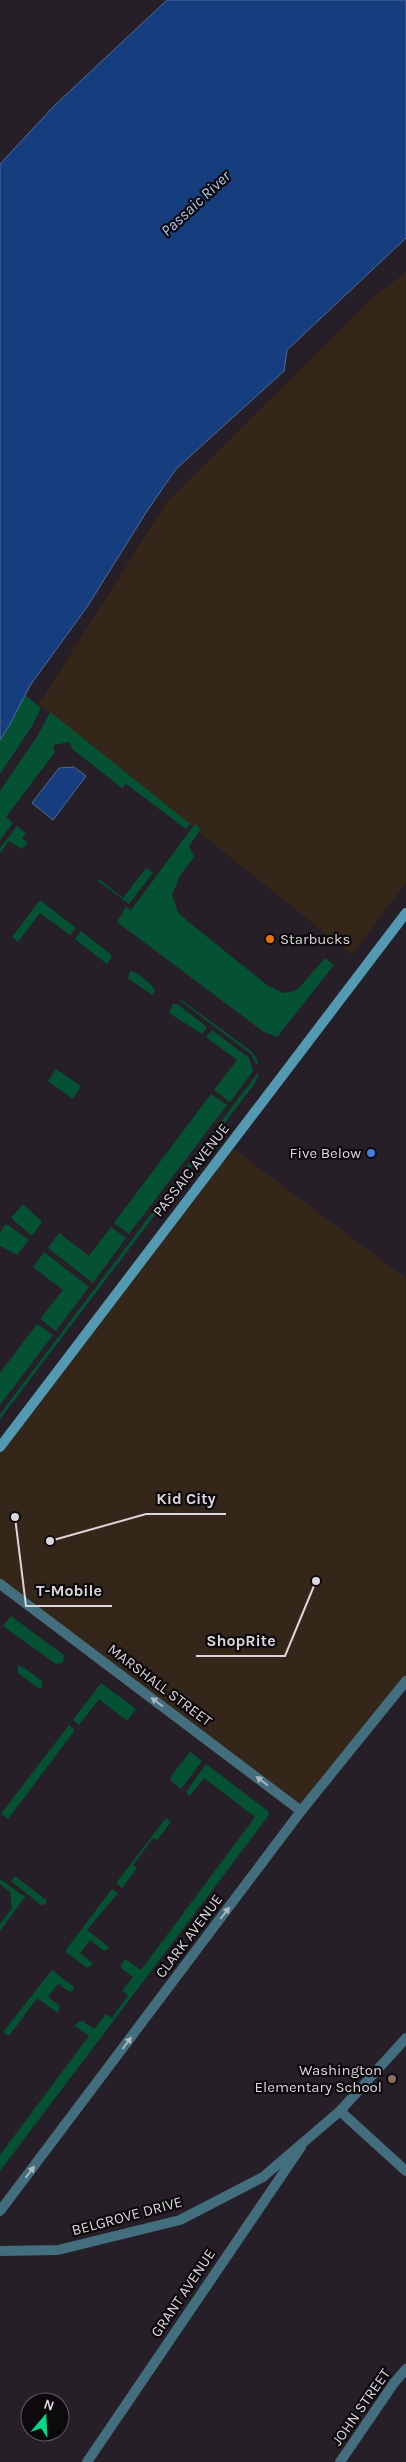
<svg xmlns="http://www.w3.org/2000/svg" width="406" height="2462" font-family="Karla,sans-serif">
<style>
.commercial{fill:#342619}
.green{fill:#045133}
.water{fill:#163d7d;stroke:#516b99}
.lines{fill:none;stroke-linecap:round;stroke-linejoin:round}
.minor{stroke:#436e7d;stroke-width:10}
.tertiary{stroke:#436e7d;stroke-width:10}
.secondary{stroke:#5299b1;stroke-width:10}
.oneway{fill:#adb7bf}
.food-dot{fill:#e8710a;stroke:#0d0a0e;stroke-width:2}
.shop-dot{fill:#3f7fe0;stroke:#0d0a0e;stroke-width:2}
.education-dot{fill:#8d6e63;stroke:#0d0a0e;stroke-width:2}
.labels{text-anchor:middle;stroke-width:4.5;stroke-linejoin:round;paint-order:stroke}
.poi-label{font-size:15px;fill:#dbd6db;stroke:#0d0a0e;text-anchor:end}
.street-label{font-size:15px;fill:#dbd6db;stroke:#0d0a0e}
.water-label{font-size:16px;font-style:italic;fill:#b0c7ed;stroke:#0d0a0e}
.leader{fill:none;stroke:#dbd6db;stroke-width:2}
.callout-dot{fill:#dbd6db;stroke:#0d0a0e;stroke-width:2}
.callout-label{font-size:16px;text-anchor:middle;font-weight:bold;fill:#dbd6db;stroke:#0d0a0e;stroke-width:4.5;stroke-linejoin:round;paint-order:stroke}
</style>
<rect width="100%" height="100%" fill="#261f27"/>
<!-- commercial -->
<g class="commercial">
<polygon points="406,272 406,882 352,955 39,704 166,503 370,300"/>
<polygon points="230,1146 406,1278 406,1676 301,1817 0,1590 0,1452"/>
</g>
<!-- green -->
<g class="green">
<polygon points="25,695 41,708 32,726 0,774 0,740"/>
<polygon points="50,712 190,824 186,829 126,784 122,788 72,749 70,742 53,745 55,752 6,817 13,823 0,840 0,791 38,735"/>
<polygon points="195,824 201,829 189,846 194,857 180,876 172,895 178,912 185,919 267,985 283,993 295,991 300,987 325,958 334,965 277,1037 264,1032 117,922 126,907 131,910"/>
<polygon points="17,826 26,833 22,838 28,843 22,849 9,841 0,853 0,848"/>
<polygon points="146,868 153,873 129,904 98,881 99,879 123,898"/>
<polygon points="40,900 76,928 70,935 40,913 18,942 12,937"/>
<polygon points="81,931 109,953 112,957 107,964 75,939"/>
<path d="M130,971c9,2 20,12 25,19l-3,5 -24,-17z"/>
<polygon points="180,999 251,1051 258,1061 257,1065 251,1054 179,1000"/>
<polygon points="173,1004 177,1004 207,1027 202,1034 169,1013"/>
<polygon points="212,1030 249,1058 253,1071 230,1102 214,1090 237,1060 206,1037"/>
<polygon points="56,1069 81,1086 73,1099 48,1081"/>
<polygon points="257,1074 259,1074 255,1083 0,1419 0,1414"/>
<polygon points="211,1094 227,1105 129,1234 114,1223"/>
<polygon points="23,1204 42,1222 32,1236 11,1218"/>
<polygon points="5,1225 8,1225 29,1240 17,1255 0,1246 0,1232"/>
<polygon points="111,1227 126,1238 93,1283 48,1248 59,1233 89,1256"/>
<polygon points="44,1252 89,1287 56,1331 40,1319 63,1290 33,1267"/>
<polygon points="37,1324 53,1335 0,1405 0,1373"/>
<polygon points="11,1616 65,1656 62,1663 56,1664 3,1626"/>
<polygon points="18,1666 23,1667 42,1681 42,1688 38,1688 18,1673"/>
<polygon points="101,1683 136,1709 127,1721 99,1699 79,1725 73,1720"/>
<polygon points="69,1725 75,1730 8,1819 1,1814"/>
<polygon points="190,1752 202,1761 181,1789 171,1781 171,1776"/>
<polygon points="206,1764 268,1811 269,1815 0,2171 0,2155 89,2036 75,2026 78,2022 83,2021 94,2029 106,2014 112,2018 128,1995 122,1991 133,1977 122,1969 121,1965 125,1959 141,1970 255,1817 204,1778 190,1796 186,1792"/>
<polygon points="166,1818 171,1822 157,1840 153,1838 133,1865 137,1868 122,1888 116,1883"/>
<polygon points="15,1876 46,1900 46,1904 41,1905 11,1881"/>
<polygon points="0,1879 25,1897 0,1931 0,1924 12,1908 10,1892 0,1884"/>
<polygon points="112,1889 118,1893 87,1930 109,1947 107,1950 103,1950 90,1940 80,1953 93,1964 87,1968 65,1951"/>
<polygon points="52,1970 74,1987 74,1990 70,1992 58,1984 48,1997 60,2006 58,2013 37,1998 9,2036 3,2032"/>
</g>
<!-- water -->
<g class="water">
<polygon points="167,0 406,0 406,238 287,350 284,371 176,469 147,511 87,607 31,684 10,724 0,740 0,164 54,106"/>
<polygon points="74,767 86,776 53,820 32,803 59,768"/>
</g>
<g class="lines">
<!-- minor -->
<g class="minor">
<polyline points="0,1584 301,1811"/>
<polyline points="340,2111 406,2171"/>
<polyline points="0,2211 301,1811 406,1681"/>
<polyline points="87,2462 301,2147"/>
<polyline points="340,2462 394,2383 406,2369"/>
</g>
<!-- tertiary -->
<polyline class="tertiary" points="0,2251 58,2250 180,2220 263,2177 340,2111 406,2038"/>
<!-- secondary -->
<polyline class="secondary" points="0,1447 406,913"/>
</g>
<!-- one-way arrows -->
<defs><path id="oneway-solid" d="M-6-.8H1V-3.2L6.5 0L1 3.2V.8H-6Z" transform="scale(1.25)"/></defs>
<g class="oneway">
<use href="#oneway-solid" transform="translate(157 1702) rotate(-143)"/>
<use href="#oneway-solid" transform="translate(262 1781) rotate(-143)"/>
<use href="#oneway-solid" transform="translate(225 1913) rotate(-53)"/>
<use href="#oneway-solid" transform="translate(127 2043) rotate(-53)"/>
<use href="#oneway-solid" transform="translate(30 2172) rotate(-52)"/>
</g>
<!-- markers -->
<circle class="food-dot" cx="270" cy="939" r="5"/>
<circle class="shop-dot" cx="371" cy="1153" r="5"/>
<circle class="education-dot" cx="392" cy="2079" r="5"/>
<g class="labels">
<!-- poi labels -->
<g class="poi-label">
<text x="280" y="944" text-anchor="start">Starbucks</text>
<text x="361" y="1158">Five Below</text>
<text x="382" y="2075">Washington<tspan x="382" dy="17">Elementary School</tspan></text>
</g>
<!-- street labels -->
<g class="street-label">
<text transform="translate(191 1170) rotate(-52)" y="5">PASSAIC AVENUE</text>
<text transform="translate(160 1685) rotate(37)" y="5">MARSHALL STREET</text>
<text transform="translate(189 1936) rotate(-53)" y="5">CLARK AVENUE</text>
<text transform="translate(127 2216) rotate(-15)" y="5">BELGROVE DRIVE</text>
<text transform="translate(183 2293) rotate(-56)" y="5">GRANT AVENUE</text>
<text transform="translate(361 2407) rotate(-55)" y="5">JOHN STREET</text>
</g>
<!-- water labels -->
<g class="water-label">
<text transform="translate(195 203) rotate(-43)" y="6">Passaic River</text>
</g>
</g>
<!-- callouts -->
<path class="leader" d="M50 1541L146 1514H226M15 1517L26 1606H112M316 1581L285 1656H196"/>
<g class="callout-dot">
<circle cx="50" cy="1541" r="5"/>
<circle cx="15" cy="1517" r="5"/>
<circle cx="316" cy="1581" r="5"/>
</g>
<g class="callout-label">
<text x="186" y="1504">Kid City</text>
<text x="69" y="1596">T-Mobile</text>
<text x="241" y="1646">ShopRite</text>
</g>
<!-- north arrow -->
<g transform="translate(45 2417) rotate(19)"><circle r="24" fill="#0d0a0e" stroke="#5f5c60"/>
<path d="M0-4L9 19L0 12L-9 19Z" fill="#00d98c"/>
<text y="-8" font-size="14" font-weight="bold" text-anchor="middle" fill="#dbd6db">N</text>
</g>
</svg>
